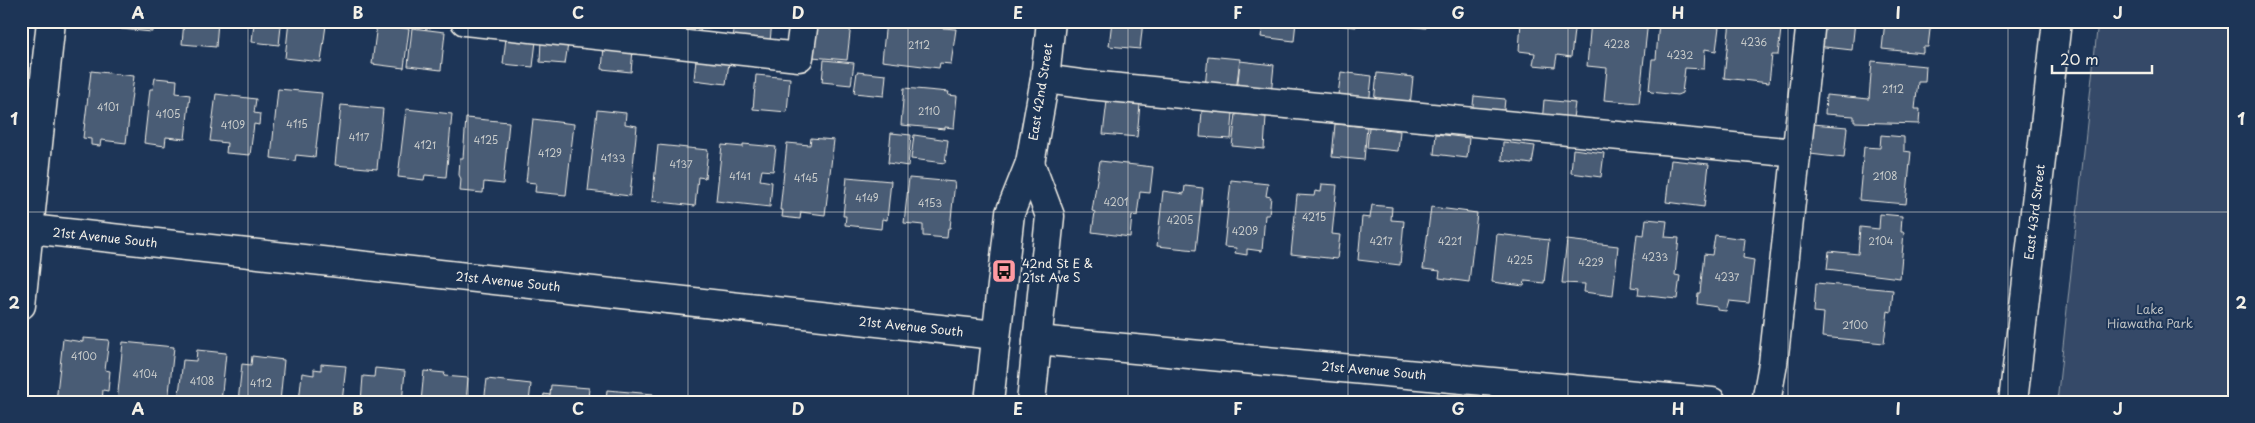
<svg xmlns="http://www.w3.org/2000/svg" width="2255" height="423" font-family="'Playpen Sans',sans-serif">
<style>
.green{fill:#354a67;stroke:#949ea8}
.building{fill:#485b74;stroke:#f4f1e8}
.lines{fill:none;stroke-linecap:round;stroke-linejoin:round}
.minor-casing{stroke:#f4f1e8;stroke-width:31}
.minor{stroke:#1d3557;stroke-width:28}
.grid{fill:none;stroke:#f4f1e8;stroke-width:1;stroke-opacity:0.55}
.labels{text-anchor:middle;stroke-width:4;stroke-linejoin:round;paint-order:stroke}
.number-label{font-size:10px;fill:#c9cccb}
.street-label{font-size:12px;fill:#f4f1e8;stroke:#1d3557}
.poi-label{font-size:12px;fill:#f4f1e8;stroke:#1d3557;text-anchor:start}
.park-label{font-size:12px;fill:#bbbfc1;stroke:#1d3557}
.neatline{fill:none;stroke:#f4f1e8;stroke-width:2}
.grid-label{font-size:16px;text-anchor:middle;font-weight:bold;fill:#f4f1e8}
</style>
<rect width="100%" height="100%" fill="#1d3557"/>
<filter id="ink" filterUnits="userSpaceOnUse"><feTurbulence type="fractalNoise" baseFrequency=".02" numOctaves="2"/><feDisplacementMap in="SourceGraphic" scale="10" xChannelSelector="R" yChannelSelector="G"/><feConvolveMatrix kernelMatrix="1 2 1 2 8 2 1 2 1" color-interpolation-filters="sRGB"/></filter>
<g filter="url(#ink)">
<!-- green -->
<polygon class="green" points="2098,21 2234,21 2234,402 2057,402"/>
<!-- building -->
<g class="building">
<polygon points="122,21 153,21 152,32 121,29"/>
<polygon points="184,21 218,21 216,47 182,44"/>
<polygon points="289,21 326,25 321,62 285,58"/>
<polygon points="634,21 668,21 667,30 633,27"/>
<polygon points="673,21 701,21 700,33 672,30"/>
<polygon points="735,21 772,21 770,42 733,39"/>
<polygon points="815,21 851,24 847,60 812,57"/>
<polygon points="886,21 912,21 943,25 943,28 956,29 951,64 940,63 939,68 882,61"/>
<polygon points="1112,21 1143,21 1140,49 1109,46"/>
<polygon points="1263,21 1296,21 1294,41 1261,37"/>
<polygon points="1316,21 1357,21 1356,27 1316,23"/>
<polygon points="1385,21 1427,21 1426,28 1385,24"/>
<polygon points="1521,21 1575,21 1571,57 1557,55 1555,67 1533,65 1535,53 1519,51"/>
<polygon points="1591,21 1648,21 1639,103 1604,100 1607,68 1587,66"/>
<polygon points="1659,21 1709,21 1708,26 1719,27 1716,51 1705,49 1704,69 1685,68 1682,93 1677,95 1651,92 1649,90 1652,59 1656,59"/>
<polygon points="1730,21 1764,21 1763,27 1781,29 1778,55 1772,55 1769,83 1724,78"/>
<polygon points="1818,21 1855,21 1852,50 1816,46"/>
<polygon points="1885,21 1931,21 1928,47 1923,47 1923,53 1882,49"/>
<polygon points="254,23 281,26 279,45 252,42"/>
<polygon points="377,24 409,29 404,68 372,64"/>
<polygon points="412,28 445,32 441,70 408,66"/>
<polygon points="506,38 536,41 533,67 503,64"/>
<polygon points="541,40 568,44 565,64 540,62"/>
<polygon points="604,47 633,50 631,72 602,69"/>
<polygon points="1208,56 1240,59 1236,91 1205,88"/>
<polygon points="696,59 729,63 726,84 694,80"/>
<polygon points="824,60 854,63 851,85 822,82"/>
<polygon points="1240,61 1274,65 1271,95 1237,92"/>
<polygon points="1872,61 1926,66 1925,82 1918,82 1915,109 1920,109 1919,124 1854,122 1854,116 1825,114 1826,95 1869,99"/>
<polygon points="91,71 134,76 126,143 101,140 100,146 91,145 91,139 83,138"/>
<polygon points="857,72 886,75 884,96 854,93"/>
<polygon points="1341,72 1372,76 1369,105 1337,102"/>
<polygon points="1377,73 1413,77 1410,106 1374,103"/>
<polygon points="756,75 790,78 787,112 753,109"/>
<polygon points="155,78 177,80 176,93 190,95 185,139 166,137 165,146 144,143 150,89 153,89"/>
<polygon points="904,88 949,92 948,95 957,96 954,128 945,127 945,129 901,125"/>
<polygon points="278,89 322,93 315,157 296,155 295,161 271,158"/>
<polygon points="216,94 256,99 254,113 260,114 259,125 254,124 250,155 226,153 227,143 210,141"/>
<polygon points="1474,96 1505,99 1503,119 1472,115"/>
<polygon points="1544,100 1575,103 1572,126 1542,123"/>
<polygon points="1107,101 1140,104 1137,137 1103,134"/>
<polygon points="341,105 383,109 377,169 335,165"/>
<polygon points="406,109 452,114 446,177 425,175 424,180 398,177"/>
<polygon points="597,110 626,113 625,124 637,126 630,196 588,191"/>
<polygon points="1202,111 1233,113 1231,139 1200,137"/>
<polygon points="1236,114 1266,117 1264,149 1232,146"/>
<polygon points="466,118 509,122 503,184 484,182 483,193 460,191 461,179 459,175 460,158 463,158"/>
<polygon points="533,119 574,124 566,195 535,192 536,183 526,182"/>
<polygon points="1335,124 1367,127 1364,160 1332,157"/>
<polygon points="1813,124 1847,127 1844,158 1810,154"/>
<polygon points="1369,127 1400,131 1398,151 1367,148"/>
<polygon points="891,133 911,135 908,166 888,163"/>
<polygon points="1436,134 1469,138 1467,158 1434,154"/>
<polygon points="914,135 948,140 945,163 911,159"/>
<polygon points="1881,135 1904,137 1904,151 1911,152 1906,204 1859,200 1864,147 1880,148"/>
<polygon points="811,138 834,140 825,215 801,212 800,219 782,217 783,210 780,210 787,143 810,145"/>
<polygon points="1503,142 1535,146 1532,164 1502,160"/>
<polygon points="743,144 776,147 773,171 762,170 760,180 772,182 770,207 716,201 722,145 743,147"/>
<polygon points="658,145 708,150 705,178 698,177 695,206 652,201"/>
<polygon points="1573,149 1604,153 1601,177 1571,173"/>
<polygon points="1671,160 1709,164 1704,207 1666,202"/>
<polygon points="1100,161 1153,167 1150,193 1140,192 1137,216 1132,215 1130,237 1092,232 1095,212 1092,211"/>
<polygon points="847,177 891,181 887,220 882,219 881,229 845,225 846,216 843,216"/>
<polygon points="909,178 955,182 950,228 948,228 947,238 923,236 923,225 904,223"/>
<polygon points="1231,180 1268,184 1266,196 1271,197 1269,215 1265,215 1262,251 1247,249 1247,255 1235,253 1236,248 1224,247"/>
<polygon points="1322,184 1337,185 1332,234 1340,235 1337,259 1291,254 1297,195 1314,196 1315,191 1321,192"/>
<polygon points="1185,186 1203,188 1196,250 1157,246 1163,191 1184,194"/>
<polygon points="1372,205 1392,207 1391,220 1404,221 1400,265 1358,260 1362,217 1370,218"/>
<polygon points="1431,207 1477,213 1469,282 1439,278 1440,271 1423,269"/>
<polygon points="1880,214 1902,216 1901,232 1904,232 1900,278 1827,269 1829,251 1858,254 1860,227 1879,229"/>
<polygon points="1646,219 1667,221 1665,237 1679,238 1675,275 1680,276 1677,299 1638,295 1639,288 1631,287 1637,234 1644,235"/>
<polygon points="1497,234 1549,240 1544,283 1525,281 1524,286 1492,282"/>
<polygon points="1715,235 1745,239 1743,258 1754,260 1749,303 1729,301 1726,311 1717,310 1717,307 1697,304 1698,293 1700,293 1704,254 1712,255"/>
<polygon points="1567,240 1618,246 1613,296 1584,292 1585,284 1562,283"/>
<polygon points="1816,283 1893,290 1891,312 1888,311 1884,343 1822,337 1824,313 1814,312"/>
<polygon points="83,338 109,340 105,370 110,371 108,391 103,390 102,402 56,402 63,339 83,342"/>
<polygon points="123,342 174,347 168,402 117,402"/>
<polygon points="197,350 226,353 221,402 178,402 183,360 196,361"/>
<polygon points="252,356 284,360 280,402 238,402 242,364 251,365"/>
<polygon points="321,364 346,366 342,402 299,402 302,373 314,375 314,369 321,370"/>
<polygon points="375,368 405,371 402,402 361,402 363,376 374,377"/>
<polygon points="424,371 445,373 444,376 468,378 466,402 421,402"/>
<polygon points="487,379 531,384 529,402 484,402"/>
<polygon points="551,385 589,388 588,399 593,400 593,402 543,402 544,394 550,395"/>
<polygon points="607,390 653,394 652,402 606,402"/>
</g>
<g class="lines">
<defs>
<g id="minor">
<polyline points="465,21 799,57 804,21"/>
<polyline points="1045,79 1089,85 1796,153"/>
<polyline points="1030,163 1050,216 1031,402"/>
<polyline points="21,228 995,335"/>
<polyline points="21,305 51,21"/>
<polyline points="1037,340 1712,402"/>
<polyline points="989,402 1010,213 1030,163 1045,79 1051,21"/>
<polyline points="1766,402 1773,364 1811,21"/>
<polyline points="2013,402 2057,21"/>
</g>
</defs>
<!-- minor casing -->
<use href="#minor" class="minor-casing"/>
<!-- minor -->
<use href="#minor" class="minor"/>
</g>
</g>
<!-- grid -->
<path class="grid" d="M248,21v381M468,21v381M688,21v381M908,21v381M1128,21v381M1348,21v381M1568,21v381M1788,21v381M2008,21v381M21,212h2213"/>
<!-- icons -->
<defs>
<symbol id="bus-square" viewBox="-11 -11 22 22"><rect x="-9" y="-9" width="18" height="18" rx="4" fill="#ff9aa2" stroke="#1d3557"/><path d="M-5-6H5V4H4V6H2V4H-2V6H-4V4H-5ZM-3.5-4V0h7V-4ZM-3.5 1.2v1.5H-2V1.2ZM2 1.2v1.5H3.5V1.2Z" fill="#111"/></symbol>
</defs>
<g fill-rule="evenodd">
<use href="#bus-square" x="990" y="257" width="28" height="28"/>
</g>
<g class="labels">
<!-- number labels -->
<g class="number-label">
<text x="1754" y="46">4236</text>
<text x="1617" y="48">4228</text>
<text x="919" y="49">2112</text>
<text x="1680" y="59">4232</text>
<text x="1893" y="93">2112</text>
<text x="108" y="111">4101</text>
<text x="929" y="115">2110</text>
<text x="168" y="118">4105</text>
<text x="297" y="128">4115</text>
<text x="233" y="129">4109</text>
<text x="359" y="141">4117</text>
<text x="486" y="144">4125</text>
<text x="425" y="149">4121</text>
<text x="550" y="157">4129</text>
<text x="613" y="162">4133</text>
<text x="681" y="168">4137</text>
<text x="740" y="180">4141</text>
<text x="1885" y="180">2108</text>
<text x="806" y="182">4145</text>
<text x="867" y="202">4149</text>
<text x="1116" y="206">4201</text>
<text x="930" y="207">4153</text>
<text x="1314" y="221">4215</text>
<text x="1180" y="224">4205</text>
<text x="1245" y="235">4209</text>
<text x="1381" y="245">4217</text>
<text x="1450" y="245">4221</text>
<text x="1881" y="245">2104</text>
<text x="1655" y="261">4233</text>
<text x="1520" y="264">4225</text>
<text x="1591" y="266">4229</text>
<text x="1727" y="281">4237</text>
<text x="1855" y="329">2100</text>
<text x="84" y="360">4100</text>
<text x="145" y="378">4104</text>
<text x="202" y="385">4108</text>
<text x="261" y="387">4112</text>
</g>
<!-- street labels -->
<g class="street-label">
<text transform="translate(1041 92) rotate(-81)" y="4">East 42nd Street</text>
<text transform="translate(2035 212) rotate(-83)" y="4">East 43rd Street</text>
<text transform="translate(105 238) rotate(6)" y="4">21st Avenue South</text>
<text transform="translate(508 282) rotate(6)" y="4">21st Avenue South</text>
<text transform="translate(911 327) rotate(6)" y="4">21st Avenue South</text>
<text transform="translate(1374 371) rotate(5)" y="4">21st Avenue South</text>
</g>
<!-- poi labels -->
<g class="poi-label">
<text x="1022" y="268">42nd St E &amp;<tspan x="1022" dy="14">21st Ave S</tspan></text>
</g>
<!-- park labels -->
<g class="park-label">
<text x="2150" y="314">Lake<tspan x="2150" dy="14">Hiawatha Park</tspan></text>
</g>
</g>
<!-- margin -->
<rect width="2255" height="423" fill="none" stroke="#1d3557" stroke-width="55"/>
<!-- scale -->
<path d="M2052 65v8h100v-8" fill="none" stroke="#f4f1e8" stroke-width="2.5"/>
<text x="2060" y="65" font-size="15" fill="#f4f1e8" stroke="#1d3557" stroke-width="4" paint-order="stroke">20 m</text>
<rect x="28" y="28" width="2200" height="368" class="neatline"/>
<g class="grid-label">
<text x="138" y="19">A</text>
<text x="358" y="19">B</text>
<text x="578" y="19">C</text>
<text x="798" y="19">D</text>
<text x="1018" y="19">E</text>
<text x="1238" y="19">F</text>
<text x="1458" y="19">G</text>
<text x="1678" y="19">H</text>
<text x="1898" y="19">I</text>
<text x="2118" y="19">J</text>
<text x="14" y="125">1</text>
<text x="2241" y="125">1</text>
<text x="14" y="309">2</text>
<text x="2241" y="309">2</text>
<text x="138" y="415">A</text>
<text x="358" y="415">B</text>
<text x="578" y="415">C</text>
<text x="798" y="415">D</text>
<text x="1018" y="415">E</text>
<text x="1238" y="415">F</text>
<text x="1458" y="415">G</text>
<text x="1678" y="415">H</text>
<text x="1898" y="415">I</text>
<text x="2118" y="415">J</text>
</g>
</svg>
